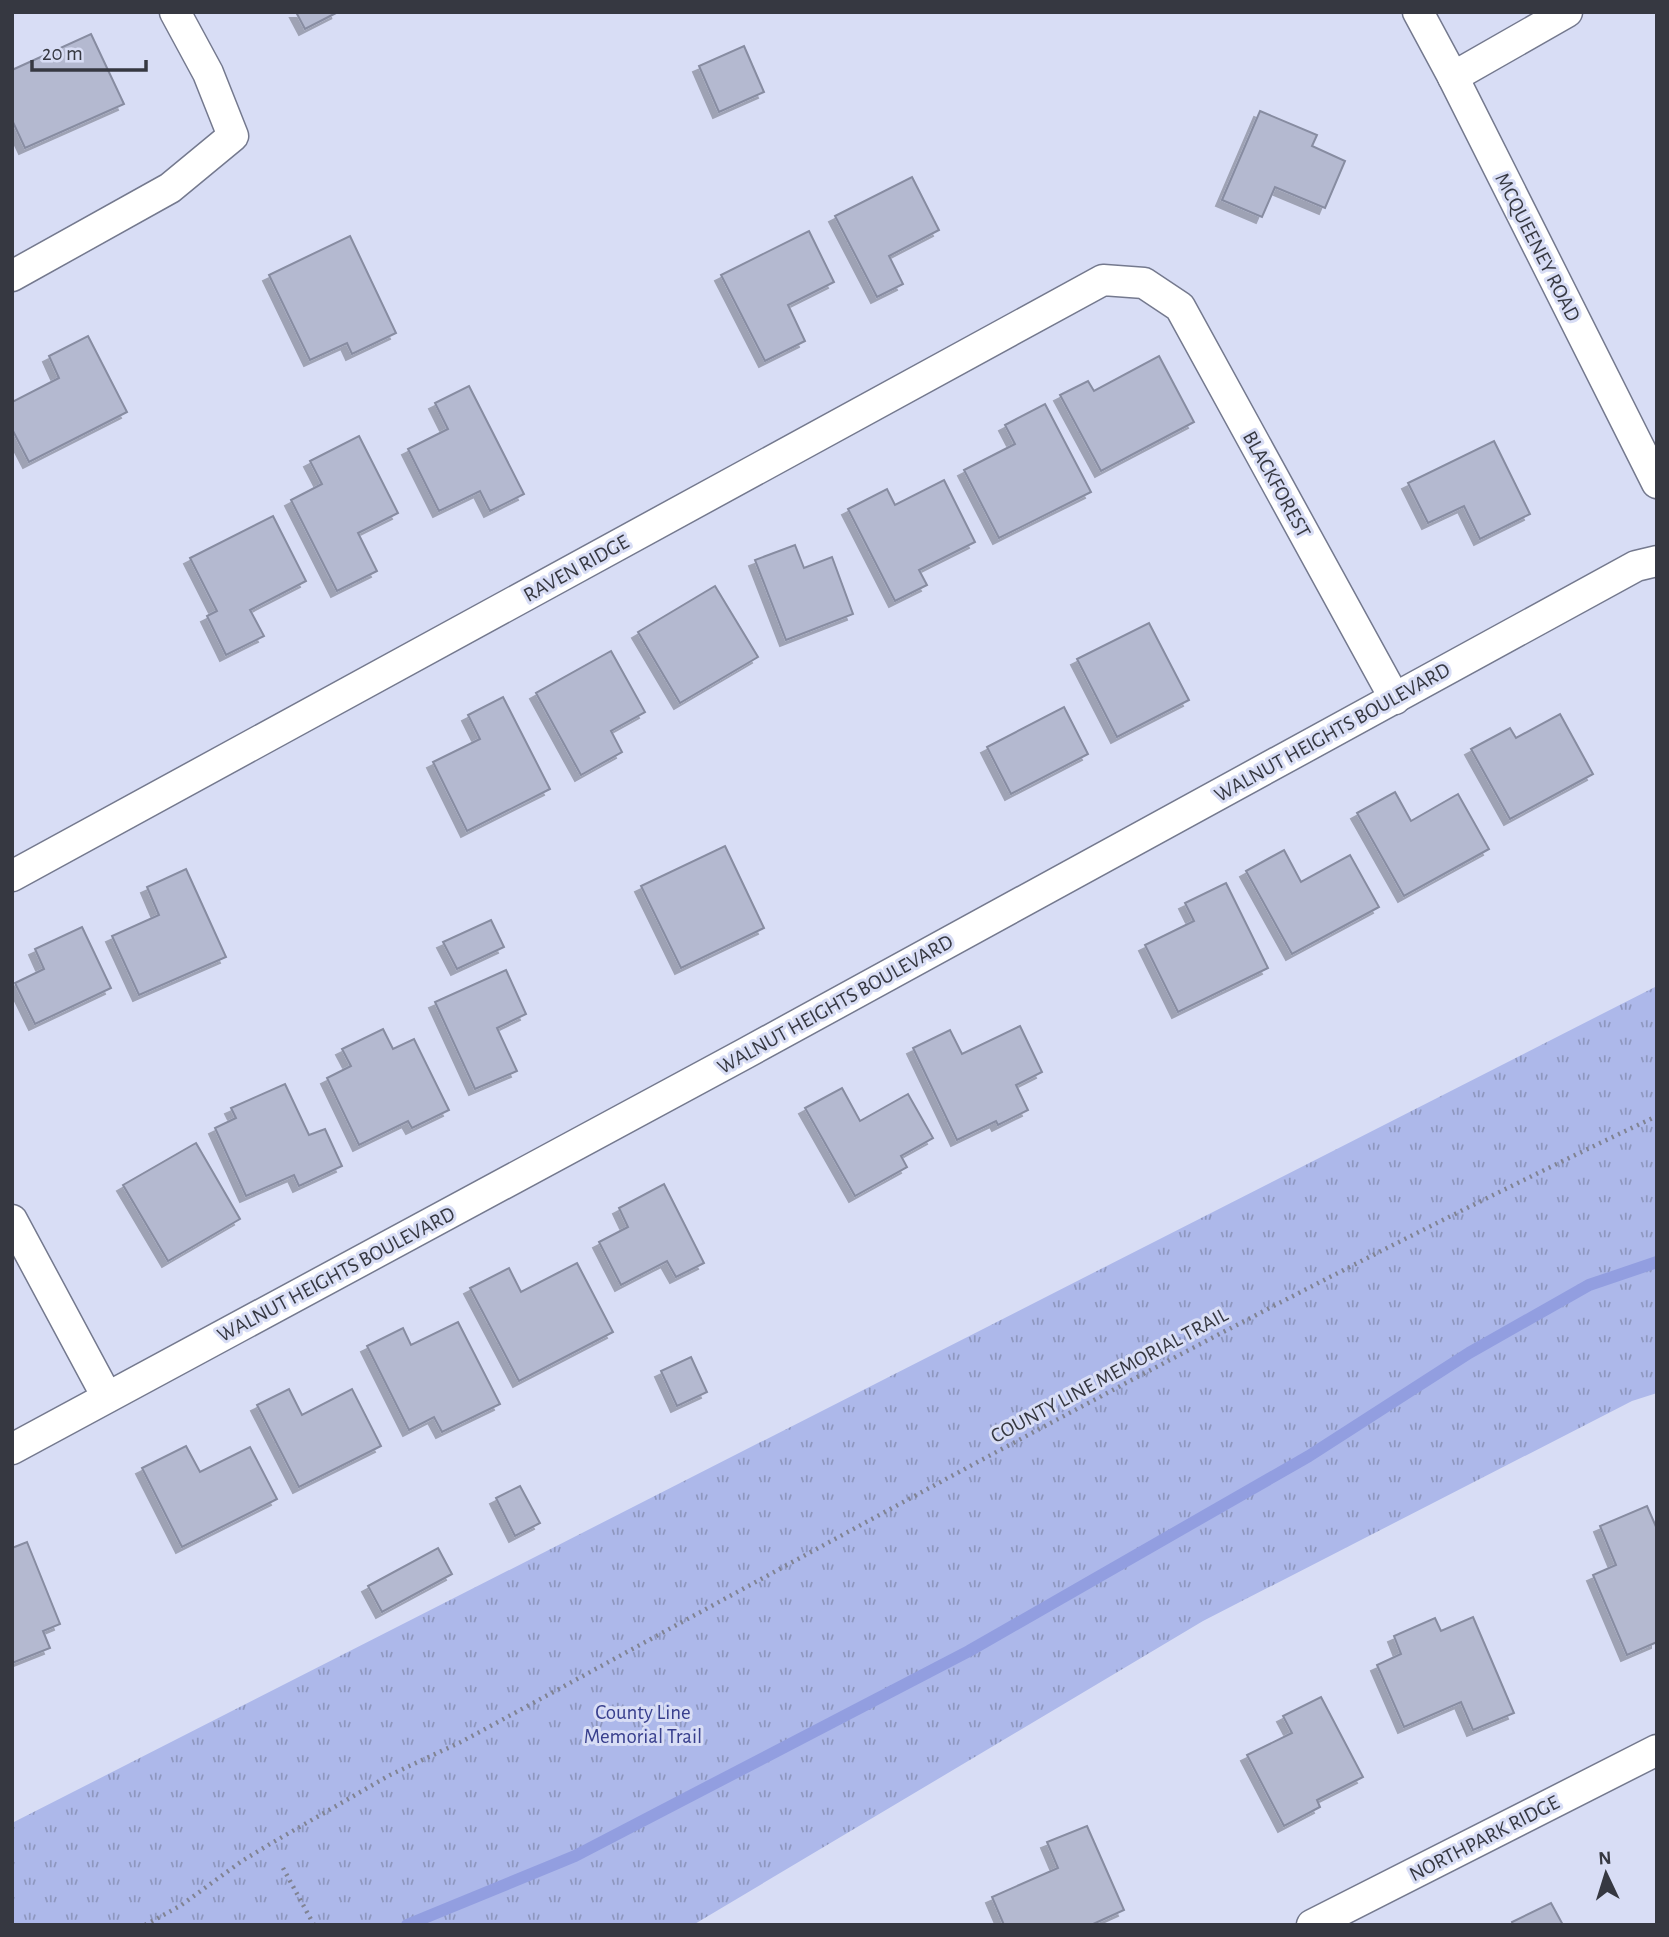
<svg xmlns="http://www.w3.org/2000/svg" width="1669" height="1937" font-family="'Alegreya Sans',sans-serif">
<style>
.grass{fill:url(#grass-tufts)}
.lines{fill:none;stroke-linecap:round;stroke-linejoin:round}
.stream{stroke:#929ee0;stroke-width:12}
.building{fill:#b4b9d0;stroke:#878ca1;stroke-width:2;filter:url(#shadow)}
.street-casing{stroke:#74798e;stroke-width:33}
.path{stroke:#808393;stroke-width:4.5;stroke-dasharray:2 5;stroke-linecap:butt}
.street{stroke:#fff;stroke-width:30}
.labels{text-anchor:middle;stroke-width:6;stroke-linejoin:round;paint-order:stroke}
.street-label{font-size:21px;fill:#363841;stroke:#d8ddf5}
.park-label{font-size:21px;fill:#383f8d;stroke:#d8ddf5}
</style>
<defs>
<pattern id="grass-tufts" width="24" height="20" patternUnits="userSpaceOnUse" patternTransform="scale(1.75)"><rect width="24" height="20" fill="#adb8ea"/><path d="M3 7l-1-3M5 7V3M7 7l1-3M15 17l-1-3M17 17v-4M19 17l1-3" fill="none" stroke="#8e97bf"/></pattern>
<filter id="shadow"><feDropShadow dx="-6" dy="6" stdDeviation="0" flood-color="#0004"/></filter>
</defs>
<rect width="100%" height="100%" fill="#d8ddf5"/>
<!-- grass -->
<polygon class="grass" points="1657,986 1657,1393 1632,1401 1203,1621 693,1925 12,1925 12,1823"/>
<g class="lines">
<!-- stream -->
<polyline class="stream" points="407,1925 575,1856 969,1651 1309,1456 1469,1353 1589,1285 1657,1262"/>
</g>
<!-- building -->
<g class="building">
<polygon points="296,12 338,12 305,29"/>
<polygon points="91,34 124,104 25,148 12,120 12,70"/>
<polygon points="744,46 764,92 719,112 699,66"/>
<polygon points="1260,111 1317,135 1312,146 1345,161 1325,208 1275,187 1262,217 1222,200"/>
<polygon points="912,177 939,230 889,256 903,284 877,297 835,216"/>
<polygon points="809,231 834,282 788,305 805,341 765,361 721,275"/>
<polygon points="350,236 396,333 352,354 347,343 310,360 269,275"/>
<polygon points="88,336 127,412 29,462 12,429 12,402 59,378 49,356"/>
<polygon points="1159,356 1194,422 1101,471 1060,395 1088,381 1094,391"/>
<polygon points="469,386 524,494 490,511 480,491 439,511 408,449 448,429 435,403"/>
<polygon points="1045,404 1091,492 999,538 964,470 1015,444 1005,425"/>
<polygon points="359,436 398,513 358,533 377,571 337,591 291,500 322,484 310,461"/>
<polygon points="1494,441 1530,514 1480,539 1464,506 1428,523 1408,483"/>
<polygon points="944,480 975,542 919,570 927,585 895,601 848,509 887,489 895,505"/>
<polygon points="273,516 306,581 250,610 264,636 226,655 207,616 217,611 190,558"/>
<polygon points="795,545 804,568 832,557 853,614 786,640 755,560"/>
<polygon points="715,586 758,657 680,703 638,632"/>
<polygon points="1149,623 1189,700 1117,737 1077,659"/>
<polygon points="611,651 645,712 611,731 622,752 581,775 536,693"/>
<polygon points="503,697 550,789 467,831 433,762 480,739 468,715"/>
<polygon points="1064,707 1088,754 1011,794 987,747"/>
<polygon points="1560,714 1593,774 1510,819 1471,749 1510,728 1516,738"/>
<polygon points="1395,792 1411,821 1458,794 1489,849 1404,896 1357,813"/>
<polygon points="725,846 764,928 681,968 641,886"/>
<polygon points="1284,850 1301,882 1350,855 1379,907 1292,954 1246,871"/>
<polygon points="186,869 226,957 139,995 112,936 159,915 147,887"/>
<polygon points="1226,883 1268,968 1178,1012 1145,945 1194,921 1185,903"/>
<polygon points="491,920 504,947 457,969 443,942"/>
<polygon points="82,927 111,988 35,1024 15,983 44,969 35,949"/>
<polygon points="506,970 526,1014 497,1028 517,1071 475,1089 435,1002"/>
<polygon points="1020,1026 1042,1072 1016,1085 1028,1110 998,1125 996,1121 957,1140 913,1048 950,1030 962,1054"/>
<polygon points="383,1029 393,1049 414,1039 449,1110 412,1128 408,1121 359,1145 327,1078 351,1066 342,1049"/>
<polygon points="285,1084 309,1135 325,1129 342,1166 299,1186 294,1175 246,1196 215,1128 236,1118 231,1108"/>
<polygon points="842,1088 860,1121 908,1094 933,1138 901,1156 907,1167 855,1196 805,1108"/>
<polygon points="196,1143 240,1219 168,1261 123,1185"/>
<polygon points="664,1184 704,1263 676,1277 667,1261 621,1285 599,1242 628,1227 619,1208"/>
<polygon points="577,1263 613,1332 519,1381 470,1288 509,1268 521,1292"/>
<polygon points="458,1322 500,1404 442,1432 434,1417 409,1430 367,1346 403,1328 411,1345"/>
<polygon points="691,1357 707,1392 677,1406 661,1371"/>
<polygon points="289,1389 302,1415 352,1389 381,1446 299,1487 257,1405"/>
<polygon points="186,1446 200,1472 250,1447 277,1499 182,1547 142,1468"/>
<polygon points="520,1486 540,1523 515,1536 496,1498"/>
<polygon points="1647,1506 1657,1529 1657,1642 1627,1655 1593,1575 1616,1565 1600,1526"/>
<polygon points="27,1542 60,1624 43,1631 50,1648 12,1663 12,1548"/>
<polygon points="438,1548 452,1574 382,1612 368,1586"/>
<polygon points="1473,1617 1514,1713 1473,1730 1461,1702 1404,1727 1377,1665 1401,1654 1394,1636 1435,1618 1441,1631"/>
<polygon points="1321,1697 1363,1777 1317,1800 1320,1807 1284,1826 1247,1755 1292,1733 1283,1716"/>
<polygon points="1087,1826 1124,1910 1091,1925 1004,1925 992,1897 1058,1868 1047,1842"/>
<polygon points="1551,1903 1563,1925 1513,1925 1512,1922"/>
</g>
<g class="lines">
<defs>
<g id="street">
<polyline points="1418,12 1453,77 1657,483"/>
<polyline points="1453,77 1567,12"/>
<polyline points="12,276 170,188 233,136 208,73 175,12"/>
<polyline points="12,876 1103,280 1144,283 1180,307 1395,699"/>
<polyline points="12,1220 107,1397"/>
<polyline points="12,1449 746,1053 1636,566 1657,561"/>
<polyline points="1312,1925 1657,1750"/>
</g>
</defs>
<!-- street casing -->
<use href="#street" class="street-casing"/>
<!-- path -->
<g class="path">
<polyline points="283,1868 314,1925"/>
<path d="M145,1925l35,-19 62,-45 28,-17 120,-69 71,-33c396,-214 789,-434 1196,-626"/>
</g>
<!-- street -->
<use href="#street" class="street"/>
</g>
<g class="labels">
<!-- street labels -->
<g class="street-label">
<text transform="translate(1538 247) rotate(63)" y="7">MCQUEENEY ROAD</text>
<text transform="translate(1277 484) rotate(61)" y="7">BLACKFOREST</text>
<text transform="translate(576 568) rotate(-29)" y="7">RAVEN RIDGE</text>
<text transform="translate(1332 732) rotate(-29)" y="7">WALNUT HEIGHTS BOULEVARD</text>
<text transform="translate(835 1004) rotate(-29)" y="7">WALNUT HEIGHTS BOULEVARD</text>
<text transform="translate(336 1274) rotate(-28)" y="7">WALNUT HEIGHTS BOULEVARD</text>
<text transform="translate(1109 1375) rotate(-28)" y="7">COUNTY LINE MEMORIAL TRAIL</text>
<text transform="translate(1484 1838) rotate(-27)" y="7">NORTHPARK RIDGE</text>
</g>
<!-- park labels -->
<g class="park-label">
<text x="643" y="1719">County Line<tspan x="643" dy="24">Memorial Trail</tspan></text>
</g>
</g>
<!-- border -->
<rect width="1669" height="1937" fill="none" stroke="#363841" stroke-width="28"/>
<!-- north arrow -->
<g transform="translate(1606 1874) rotate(356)" stroke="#d8ddf5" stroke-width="5" paint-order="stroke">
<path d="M0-5L12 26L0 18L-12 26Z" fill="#363841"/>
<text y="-10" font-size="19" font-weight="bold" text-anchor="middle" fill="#363841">N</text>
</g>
<!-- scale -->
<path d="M32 60v10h114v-10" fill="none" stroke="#363841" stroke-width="3.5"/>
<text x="42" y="60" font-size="21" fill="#363841" stroke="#d8ddf5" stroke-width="5" paint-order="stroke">20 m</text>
</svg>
